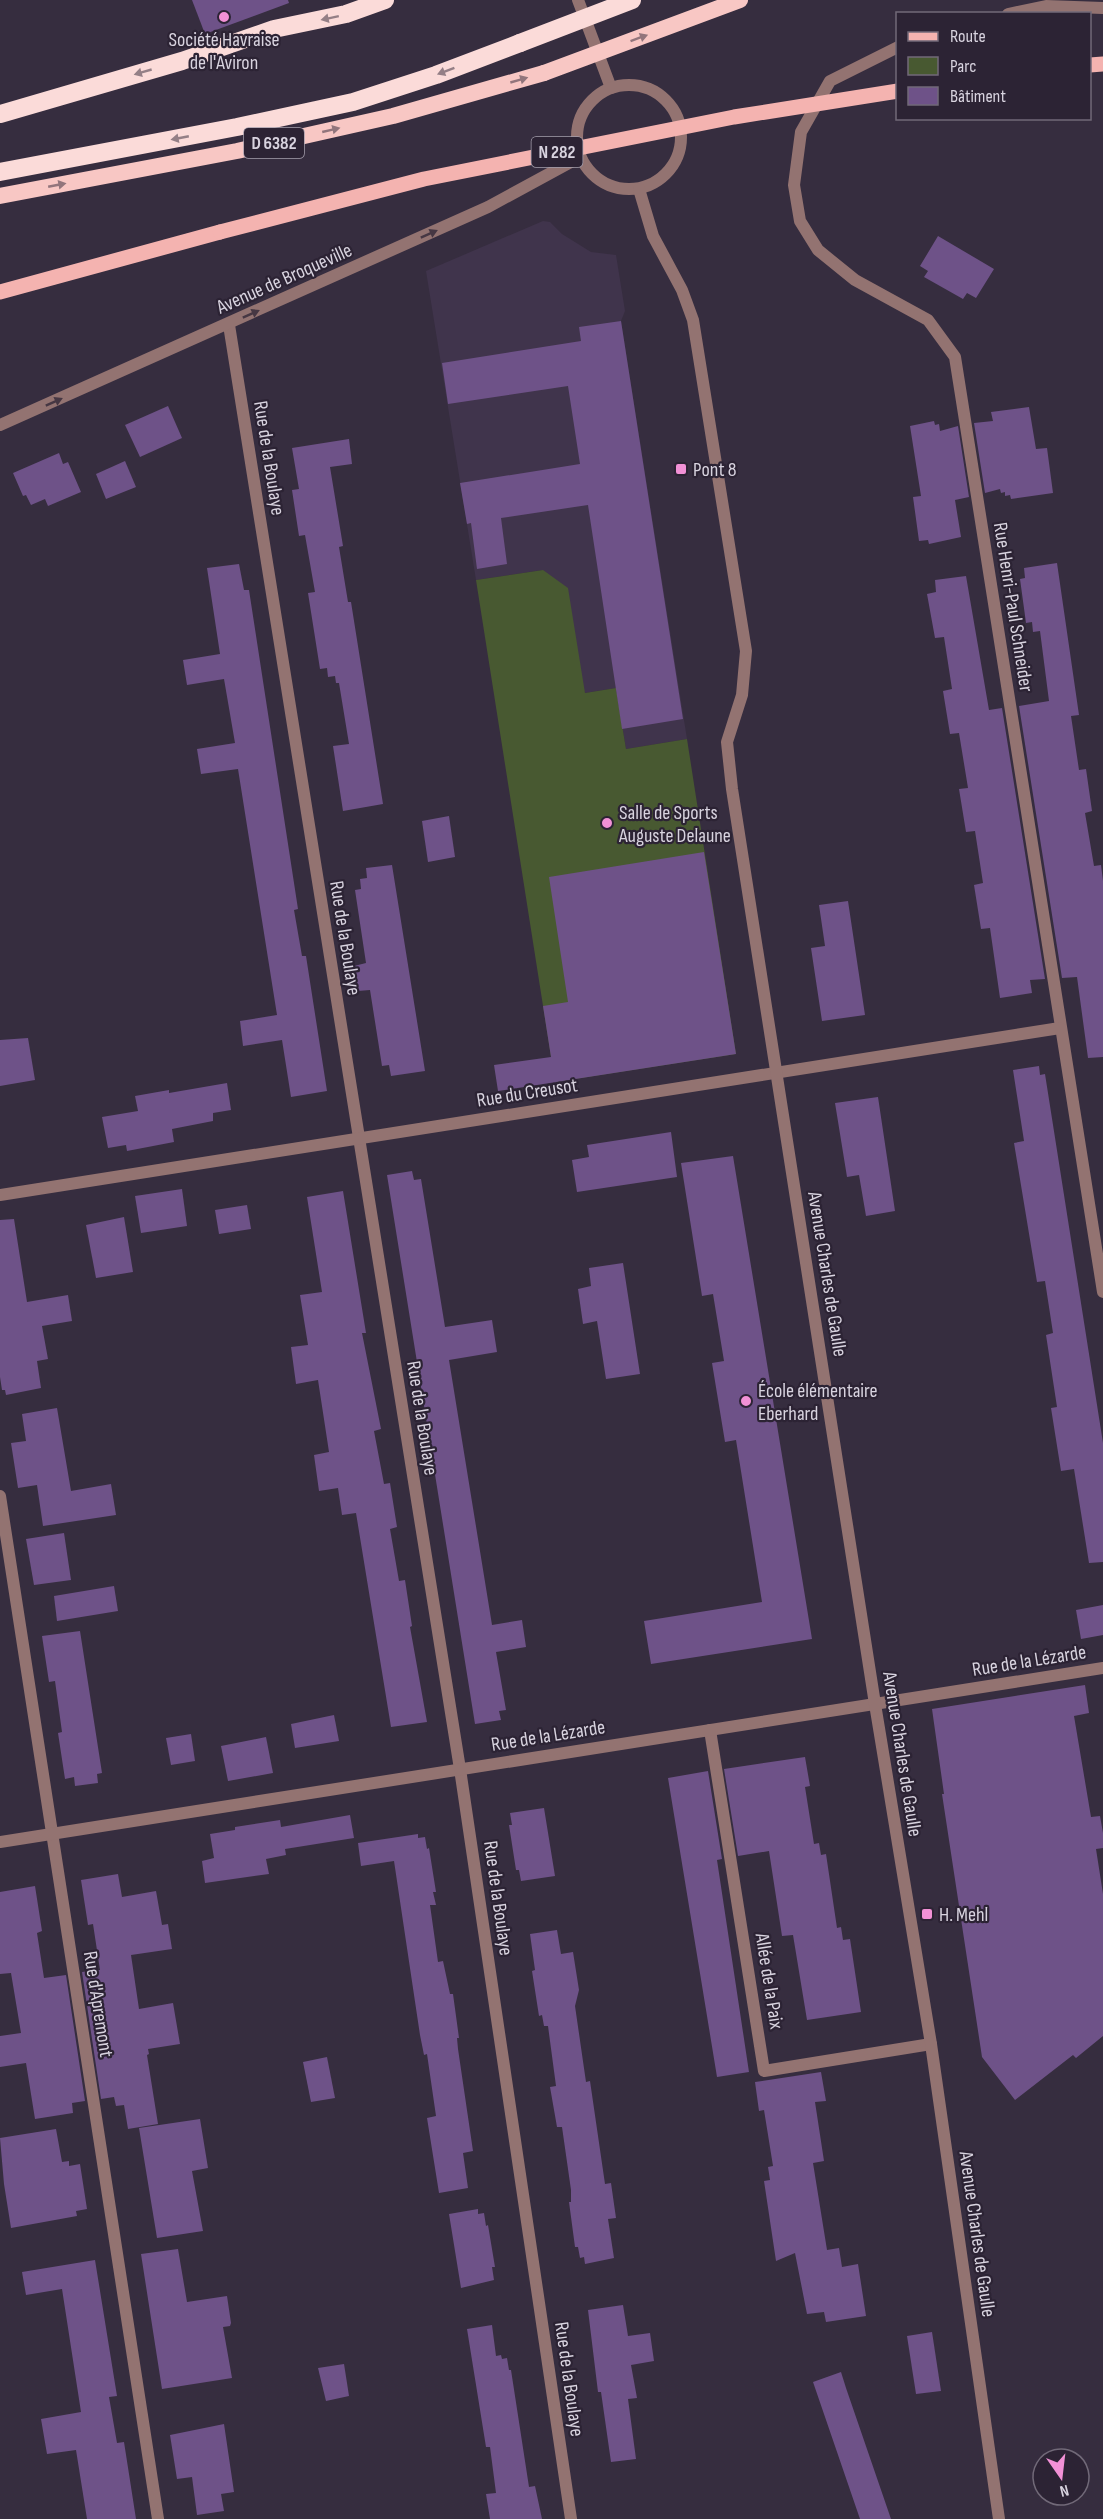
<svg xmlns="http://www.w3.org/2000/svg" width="1103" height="2519" font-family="'Sofia Sans Condensed',sans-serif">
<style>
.built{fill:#40344c}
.green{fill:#485931}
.building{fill:#6e5288}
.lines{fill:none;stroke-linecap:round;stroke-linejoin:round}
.minor{stroke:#937371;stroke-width:12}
.tertiary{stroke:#937371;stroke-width:12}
.primary{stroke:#f4b3b0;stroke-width:15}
.trunk{stroke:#f8c7c4;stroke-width:16}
.motorway{stroke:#fbdbd9;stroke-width:18}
.primary-bridge{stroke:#f4b3b0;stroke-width:15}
.trunk-bridge{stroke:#f8c7c4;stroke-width:16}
.motorway-bridge{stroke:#fbdbd9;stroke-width:18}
.oneway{fill:#947f86}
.oneway2{fill:#92757c}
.oneway3{fill:#463743}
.poi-dot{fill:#f291d6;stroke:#2c2334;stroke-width:2}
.labels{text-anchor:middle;stroke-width:4.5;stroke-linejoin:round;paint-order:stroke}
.shield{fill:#2c2334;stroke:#a49eac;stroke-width:1.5}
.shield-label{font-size:18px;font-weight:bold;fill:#d8d3df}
.poi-label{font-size:20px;fill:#d8d3df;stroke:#2c2334;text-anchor:start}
.street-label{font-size:20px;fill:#d8d3df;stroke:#2c2334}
</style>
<rect width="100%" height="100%" fill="#362d3f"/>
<!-- built -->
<polygon class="built" points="543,221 550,222 562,234 591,252 616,255 625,311 621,321 687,739 626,749 616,688 585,693 543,570 476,580 426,271"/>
<!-- green -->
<polygon class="green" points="543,570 568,588 585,693 616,688 626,749 687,739 736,1054 555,1082 476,580"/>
<!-- building -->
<g class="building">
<polygon points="192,0 288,0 289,3 205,34"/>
<polygon points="938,236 994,269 976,298 967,293 963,299 924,277 928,271 920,266"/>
<polygon points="621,321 683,719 622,729 588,505 501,518 507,564 477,569 471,523 467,524 460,483 580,464 568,386 448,404 442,363 581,341 579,327"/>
<polygon points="168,406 182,438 140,457 125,425"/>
<polygon points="1029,407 1036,449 1047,448 1053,493 1011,499 1010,495 1005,496 1005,492 1001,493 1000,489 985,493 974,423 993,421 991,412"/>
<polygon points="934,421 935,425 939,424 940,431 958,426 969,497 955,500 961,537 929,544 928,540 919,541 913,497 921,496 910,426"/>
<polygon points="349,439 352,464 330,467 343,546 339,547 348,602 351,602 383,804 343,811 333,746 349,744 339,683 336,683 335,676 328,677 327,668 320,669 308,593 315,592 305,535 299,536 292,490 299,489 292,448"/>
<polygon points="59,453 63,464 68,462 81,492 48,506 45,499 31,505 26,495 23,496 13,473"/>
<polygon points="125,461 136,487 106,499 96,474"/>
<polygon points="1057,563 1079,715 1071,716 1079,770 1086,769 1092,811 1085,813 1094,866 1101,865 1103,881 1103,1057 1088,1058 1077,977 1062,978 1019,706 1049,701 1040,631 1033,632 1032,622 1026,623 1020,579 1025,578 1024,568"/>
<polygon points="239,564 244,590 249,590 298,909 294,910 302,956 306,956 327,1091 291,1097 282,1040 243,1046 240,1021 277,1015 238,769 201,774 197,749 235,743 224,679 187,685 183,660 220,654 207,568"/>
<polygon points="966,576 989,710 1002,708 1045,979 1030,980 1032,993 1000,998 990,928 981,929 974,885 983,883 975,831 966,832 959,789 968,788 959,733 950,734 943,691 952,689 944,637 935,638 927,594 936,592 935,580"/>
<polygon points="449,816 455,857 428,862 422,821"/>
<polygon points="704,852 736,1054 498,1091 494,1065 551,1057 543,1006 568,1002 549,877"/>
<polygon points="392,865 425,1071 391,1076 389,1065 382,1066 370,990 358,991 354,966 366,963 355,890 361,889 360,879 367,878 366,868"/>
<polygon points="848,901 865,1015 822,1021 811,948 825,946 819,905"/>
<polygon points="28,1038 35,1080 0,1086 0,1040"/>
<polygon points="1039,1066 1040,1075 1045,1074 1103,1443 1103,1562 1089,1563 1074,1469 1061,1471 1051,1408 1057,1407 1046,1335 1053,1333 1045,1281 1037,1282 1014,1143 1024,1141 1013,1070"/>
<polygon points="227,1083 231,1110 213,1113 213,1121 172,1129 174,1142 127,1151 126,1145 108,1148 102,1117 138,1111 135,1096 169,1090 169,1093"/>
<polygon points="878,1097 895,1211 866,1216 859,1175 847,1177 835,1103"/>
<polygon points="671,1132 677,1177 577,1192 572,1160 589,1157 587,1145"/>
<polygon points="733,1156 812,1639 651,1664 644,1621 762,1602 736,1440 725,1442 712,1363 724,1361 713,1294 702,1296 681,1163"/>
<polygon points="412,1171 414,1180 421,1179 445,1327 492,1320 497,1352 449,1360 492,1625 522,1620 526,1647 496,1652 506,1710 499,1711 501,1720 475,1724 387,1175"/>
<polygon points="182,1189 187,1226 141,1233 135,1196"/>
<polygon points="343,1191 366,1333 362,1333 381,1429 374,1431 384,1484 390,1483 397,1527 390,1529 399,1581 405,1580 412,1626 410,1627 427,1722 391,1727 356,1513 342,1515 338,1488 319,1491 314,1455 329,1452 318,1380 296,1384 291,1347 308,1345 300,1295 322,1292 307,1197"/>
<polygon points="247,1205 251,1229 219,1234 215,1210"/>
<polygon points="124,1217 133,1272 96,1278 86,1225"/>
<polygon points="14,1219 27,1302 68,1295 72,1321 42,1326 48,1359 37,1361 41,1388 6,1395 5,1390 2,1390 0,1377 0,1220"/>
<polygon points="623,1263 640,1374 606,1379 597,1321 583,1324 578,1289 591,1286 589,1268"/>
<polygon points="57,1408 71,1491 111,1484 116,1515 43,1526 37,1485 18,1488 11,1443 26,1441 22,1414"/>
<polygon points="64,1533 71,1580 34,1585 26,1539"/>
<polygon points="114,1586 118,1611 57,1621 54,1596"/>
<polygon points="1103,1605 1103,1635 1081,1639 1076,1610"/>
<polygon points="80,1631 102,1773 97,1774 98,1783 75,1786 74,1777 65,1779 58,1733 62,1732 55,1681 49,1682 42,1636"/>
<polygon points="1085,1685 1089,1713 1074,1716 1091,1817 1100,1816 1103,1833 1103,1848 1096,1849 1103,1894 1103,2036 1076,2058 1073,2055 1015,2100 982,2057 942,1794 944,1794 932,1709"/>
<polygon points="334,1715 339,1741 295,1748 291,1724"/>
<polygon points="191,1734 195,1761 171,1765 166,1738"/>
<polygon points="266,1737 273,1773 228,1781 221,1746"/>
<polygon points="805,1757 810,1786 805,1787 814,1844 819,1843 821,1855 826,1854 837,1928 841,1927 843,1940 850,1939 861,2012 807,2020 793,1935 782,1936 769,1851 738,1856 724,1769"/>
<polygon points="708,1771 722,1859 717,1860 749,2072 717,2077 668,1778"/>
<polygon points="544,1808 555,1876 521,1881 519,1870 516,1870 509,1825 512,1825 510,1813"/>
<polygon points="350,1815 354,1838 285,1849 286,1855 266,1859 269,1874 205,1883 202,1861 214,1858 210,1834 235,1830 235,1827 280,1820 281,1827"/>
<polygon points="418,1834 418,1838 425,1837 427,1849 429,1848 436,1892 433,1892 436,1905 430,1905 438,1962 443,1961 450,1994 453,1994 459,2038 457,2038 458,2049 473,2151 463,2153 468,2188 439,2193 427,2118 436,2116 427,2054 424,2055 420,2035 394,1861 361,1866 358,1843"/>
<polygon points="118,1874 122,1897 156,1891 162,1925 168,1924 172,1949 131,1955 139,2009 173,2003 180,2044 148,2049 149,2054 147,2055 158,2124 128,2129 124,2105 116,2106 114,2097 101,2099 82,1972 100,1970 93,1924 88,1925 81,1880"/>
<polygon points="35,1886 42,1931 37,1933 44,1978 66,1975 85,2101 72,2103 73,2113 35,2119 26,2063 0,2067 0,2036 21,2033 11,1973 0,1974 0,1892"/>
<polygon points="557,1930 561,1954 573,1952 579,1990 575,2006 586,2082 590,2081 605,2184 611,2183 616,2218 608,2219 614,2258 585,2264 584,2257 580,2258 578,2247 575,2247 569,2202 571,2202 571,2190 562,2127 557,2127 550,2087 556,2086 548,2026 544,2026 542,2015 539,2016 532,1971 535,1970 530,1934"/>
<polygon points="327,2057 335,2098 311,2102 303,2062"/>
<polygon points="821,2072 826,2101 815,2102 824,2161 813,2163 827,2250 839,2248 842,2267 858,2264 866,2316 826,2322 824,2312 807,2314 795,2253 776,2261 764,2181 770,2180 768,2167 773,2166 764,2110 759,2111 755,2082"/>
<polygon points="200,2119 208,2168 192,2171 203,2231 157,2238 139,2128"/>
<polygon points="56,2129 62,2162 69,2161 69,2166 80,2164 87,2209 76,2211 77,2216 11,2228 4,2184 0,2138"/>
<polygon points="478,2209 478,2214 484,2213 486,2226 488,2225 495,2267 492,2267 494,2280 461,2288 449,2214"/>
<polygon points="178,2249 187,2302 227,2296 231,2323 230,2326 223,2327 232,2378 162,2389 141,2254"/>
<polygon points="95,2260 117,2396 109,2397 117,2443 124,2442 136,2519 87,2519 76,2450 47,2454 41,2419 81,2412 62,2289 26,2295 22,2272"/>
<polygon points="623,2305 628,2336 650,2333 654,2361 631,2365 637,2398 628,2399 636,2459 611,2462 601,2392 598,2392 588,2310"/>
<polygon points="492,2325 496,2356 501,2355 502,2359 507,2358 509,2370 511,2370 529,2487 535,2486 542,2519 490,2519 486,2494 496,2493 490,2447 486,2447 467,2329"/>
<polygon points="932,2332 941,2391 916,2394 907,2336"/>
<polygon points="344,2364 349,2396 326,2401 318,2368"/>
<polygon points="841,2372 846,2388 891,2519 860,2519 813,2382"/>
<polygon points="224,2424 234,2492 221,2494 224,2511 197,2515 192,2477 177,2479 170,2435"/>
</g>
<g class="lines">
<!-- minor -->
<g class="minor">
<polyline points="1008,14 1046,6 1103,8"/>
<polyline points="898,47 830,81 801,132 794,185 800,221 818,250 855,280 928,320 955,357 1103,1292"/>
<polyline points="229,325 460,1769 571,2519"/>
<polyline points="0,1195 1060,1028"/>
<polyline points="0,1496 158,2519"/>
<polyline points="710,1730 764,2071 931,2044"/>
<polyline points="0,1842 1103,1668"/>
</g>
<!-- tertiary -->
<g class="tertiary">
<polyline points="578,0 611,88"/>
<circle cx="629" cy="137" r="52"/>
<polyline points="639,189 653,236 682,290 693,320 746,651 742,695 727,742 732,789 875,1704 931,2044 999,2519"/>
<polyline points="0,425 488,207 580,157"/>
</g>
<!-- primary -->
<g class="primary">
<polyline points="1090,65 1103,64"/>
<polyline points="0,292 220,232"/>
</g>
<!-- trunk -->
<polyline class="trunk" points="0,196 237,151 393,116 544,73"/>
<!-- motorway -->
<g class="motorway">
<polyline points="0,114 182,61 274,29 346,14 385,0"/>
<polyline points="0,172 237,127 353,102 436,75 520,43"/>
</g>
<!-- primary-bridge -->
<polyline class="primary-bridge" points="220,232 424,179 734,117 898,91"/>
<!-- trunk-bridge -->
<polyline class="trunk-bridge" points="544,73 740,0"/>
<!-- motorway-bridge -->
<polyline class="motorway-bridge" points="520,43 632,0"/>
</g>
<!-- one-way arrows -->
<defs><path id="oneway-solid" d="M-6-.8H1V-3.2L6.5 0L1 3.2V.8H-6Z" transform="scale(1.5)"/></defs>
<g class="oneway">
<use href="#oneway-solid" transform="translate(330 18) rotate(168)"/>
<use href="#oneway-solid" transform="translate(446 71) rotate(159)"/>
<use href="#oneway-solid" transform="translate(143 72) rotate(164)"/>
<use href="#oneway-solid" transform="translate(180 138) rotate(169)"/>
</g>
<g class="oneway2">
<use href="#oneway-solid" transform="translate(639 38) rotate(-20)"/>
<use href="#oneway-solid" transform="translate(519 80) rotate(-16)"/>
<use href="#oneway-solid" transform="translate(331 130) rotate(-13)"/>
<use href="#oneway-solid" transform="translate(57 185) rotate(-11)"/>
</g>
<g class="oneway3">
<use href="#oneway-solid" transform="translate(429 234) rotate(-24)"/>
<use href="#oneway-solid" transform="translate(251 314) rotate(-24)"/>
<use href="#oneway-solid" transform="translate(54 402) rotate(-24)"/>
</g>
<!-- markers -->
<g class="poi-dot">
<circle cx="224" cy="17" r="6"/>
<rect x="675" y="463" width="12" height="12" rx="3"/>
<circle cx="607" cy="823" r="6"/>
<circle cx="746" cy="1401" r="6"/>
<rect x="921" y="1908" width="12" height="12" rx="3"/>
</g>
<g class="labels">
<!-- shield labels -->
<g class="shield">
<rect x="244" y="128" width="60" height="30" rx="4.5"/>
<rect x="531.5" y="137" width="51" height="30" rx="4.5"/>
</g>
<g class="shield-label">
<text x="274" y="149">D 6382</text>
<text x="557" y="158">N 282</text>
</g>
<!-- poi labels -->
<g class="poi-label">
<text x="224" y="46" text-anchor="middle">Société Havraise<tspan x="224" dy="23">de l'Aviron</tspan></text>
<text x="693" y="476">Pont 8</text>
<text x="619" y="819">Salle de Sports<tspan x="619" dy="23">Auguste Delaune</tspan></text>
<text x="758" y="1397">École élémentaire<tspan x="758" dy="23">Eberhard</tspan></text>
<text x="939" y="1921">H. Mehl</text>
</g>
<!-- street labels -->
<g class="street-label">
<text transform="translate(284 278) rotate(-24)" y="7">Avenue de Broqueville</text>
<text transform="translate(270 458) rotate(81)" y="7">Rue de la Boulaye</text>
<text transform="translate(1014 607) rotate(81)" y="7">Rue Henri-Paul Schneider</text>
<text transform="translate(346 938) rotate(81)" y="7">Rue de la Boulaye</text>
<text transform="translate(527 1092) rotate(-9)" y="7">Rue du Creusot</text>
<text transform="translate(828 1274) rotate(81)" y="7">Avenue Charles de Gaulle</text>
<text transform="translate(423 1418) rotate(81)" y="7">Rue de la Boulaye</text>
<text transform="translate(1029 1660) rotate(-9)" y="7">Rue de la Lézarde</text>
<text transform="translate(548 1735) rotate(-9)" y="7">Rue de la Lézarde</text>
<text transform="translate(903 1754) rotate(81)" y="7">Avenue Charles de Gaulle</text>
<text transform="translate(499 1898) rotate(82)" y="7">Rue de la Boulaye</text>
<text transform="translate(770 1981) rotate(81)" y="7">Allée de la Paix</text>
<text transform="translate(99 2004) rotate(81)" y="7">Rue d'Apremont</text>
<text transform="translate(978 2234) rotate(82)" y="7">Avenue Charles de Gaulle</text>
<text transform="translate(570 2379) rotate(82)" y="7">Rue de la Boulaye</text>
</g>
</g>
<!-- legend -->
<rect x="896" y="12" width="195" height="108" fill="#2c2334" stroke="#716978" stroke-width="1.5"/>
<rect x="908" y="32" width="30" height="9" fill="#f4b3b0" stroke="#716978" stroke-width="1.5"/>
<text x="950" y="42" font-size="18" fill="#d8d3df">Route</text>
<rect x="908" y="57" width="30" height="18" fill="#485931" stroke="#716978" stroke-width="1.5"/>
<text x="950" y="72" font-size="18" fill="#d8d3df">Parc</text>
<rect x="908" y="87" width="30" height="18" fill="#6e5288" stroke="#716978" stroke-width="1.5"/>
<text x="950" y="102" font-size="18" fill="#d8d3df">Bâtiment</text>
<!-- north arrow -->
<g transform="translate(1061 2477) rotate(166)"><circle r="28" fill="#2c2334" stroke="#716978" stroke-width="1.5"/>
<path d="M0-4.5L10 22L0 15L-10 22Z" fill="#f291d6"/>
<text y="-9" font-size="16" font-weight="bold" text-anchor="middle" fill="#d8d3df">N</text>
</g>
</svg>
